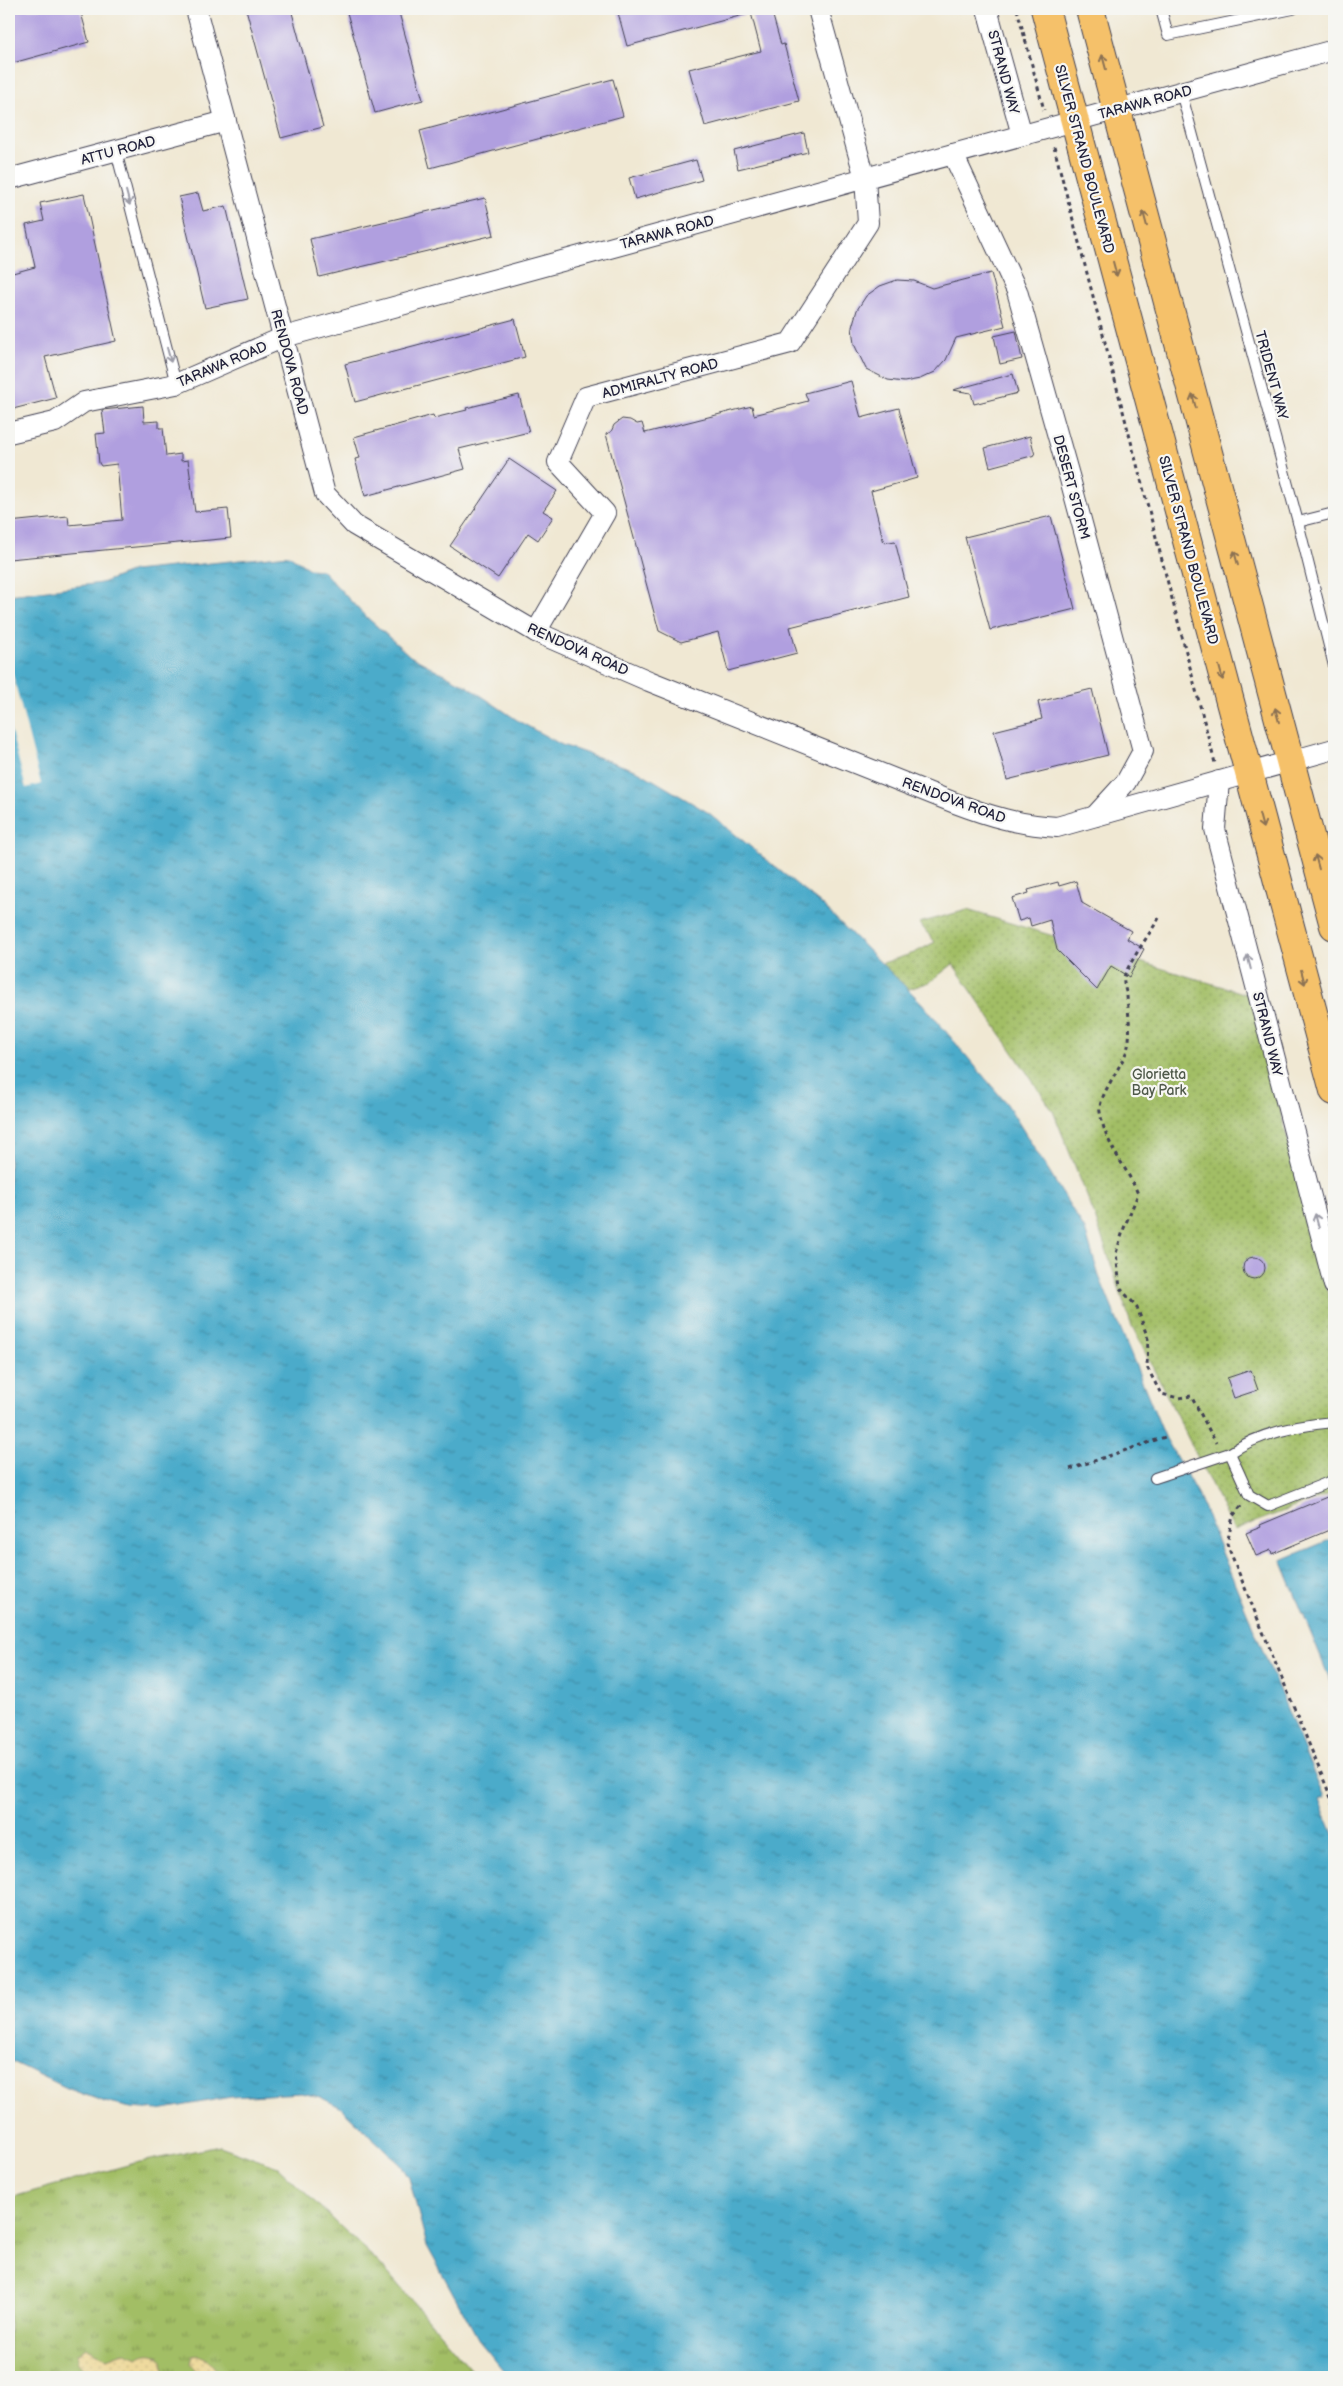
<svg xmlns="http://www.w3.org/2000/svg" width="1343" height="2386" font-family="'Balsamiq Sans',sans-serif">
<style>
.grass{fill:url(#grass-tufts);stroke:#627050}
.sand{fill:url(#sand-dots);stroke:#887e6c}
.park{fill:url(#park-dots);stroke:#627050}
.water{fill:url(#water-ripples);stroke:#366682}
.pier{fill:#f0e8d3}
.building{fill:#b09fdf}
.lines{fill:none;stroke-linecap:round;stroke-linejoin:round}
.lane-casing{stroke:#414052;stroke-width:12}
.street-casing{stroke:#414052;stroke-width:22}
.highway-casing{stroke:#414052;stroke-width:30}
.path{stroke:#414052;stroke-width:3;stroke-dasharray:4 4;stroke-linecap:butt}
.lane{stroke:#fff;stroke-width:10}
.street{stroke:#fff;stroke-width:20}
.highway{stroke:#f5c16b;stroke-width:28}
.oneway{stroke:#8c7253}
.oneway2{stroke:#9c9ca7}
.labels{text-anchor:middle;stroke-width:4.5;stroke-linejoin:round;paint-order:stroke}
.street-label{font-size:14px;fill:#22223b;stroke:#f6f6f2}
.park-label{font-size:14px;fill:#4f594a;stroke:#f6f6f2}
</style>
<defs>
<pattern id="grass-tufts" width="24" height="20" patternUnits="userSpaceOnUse" patternTransform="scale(1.25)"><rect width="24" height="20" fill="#a2be65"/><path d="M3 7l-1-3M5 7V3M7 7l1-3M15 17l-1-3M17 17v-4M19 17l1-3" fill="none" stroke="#849a54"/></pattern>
<pattern id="sand-dots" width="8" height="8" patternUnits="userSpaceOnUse" patternTransform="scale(1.25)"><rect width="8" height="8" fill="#eeda9e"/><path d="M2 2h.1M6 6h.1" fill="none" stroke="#ccbb89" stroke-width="1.8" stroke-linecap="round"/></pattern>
<pattern id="park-dots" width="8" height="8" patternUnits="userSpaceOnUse" patternTransform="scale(1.25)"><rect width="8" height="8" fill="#a2be65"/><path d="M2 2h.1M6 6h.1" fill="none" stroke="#849a54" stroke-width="1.8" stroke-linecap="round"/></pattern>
<pattern id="water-ripples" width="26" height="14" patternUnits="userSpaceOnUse" patternTransform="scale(1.25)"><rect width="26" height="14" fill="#4babca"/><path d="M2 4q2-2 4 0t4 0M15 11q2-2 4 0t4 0" fill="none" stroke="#3e8ba5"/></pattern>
</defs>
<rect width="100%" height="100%" fill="#f6f6f2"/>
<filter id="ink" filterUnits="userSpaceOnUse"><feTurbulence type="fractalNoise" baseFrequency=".02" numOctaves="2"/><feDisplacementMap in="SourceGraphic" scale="10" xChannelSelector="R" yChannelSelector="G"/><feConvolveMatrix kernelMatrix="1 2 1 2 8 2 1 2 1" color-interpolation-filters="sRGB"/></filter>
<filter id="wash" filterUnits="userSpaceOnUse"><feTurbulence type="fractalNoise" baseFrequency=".0096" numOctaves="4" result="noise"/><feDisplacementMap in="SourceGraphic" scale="20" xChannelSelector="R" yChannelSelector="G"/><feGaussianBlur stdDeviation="1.12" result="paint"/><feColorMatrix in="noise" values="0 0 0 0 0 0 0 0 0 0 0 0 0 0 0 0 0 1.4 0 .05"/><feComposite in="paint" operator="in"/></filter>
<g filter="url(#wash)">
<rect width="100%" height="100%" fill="#f0e8d3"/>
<!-- grass -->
<polygon class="grass" points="220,2146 278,2167 380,2264 478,2377 9,2377 9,2198 135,2163"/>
<!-- sand -->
<g class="sand">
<path d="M86,2347l21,11 16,-6 15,6c8,-6 19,-6 25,3l1,9 -5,7h-66l-16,-15v-8z"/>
<polygon points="199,2355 209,2361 218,2372 239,2377 199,2377 190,2363 192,2356"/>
</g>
<!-- park -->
<polygon class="park" points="967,910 1250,995 1334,1317 1334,1492 1234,1530 1131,1324 1094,1214 1053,1111 953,964 930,982 804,1024 795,991 914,953 935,942 919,923"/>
<!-- water -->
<g class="water">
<polygon points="289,555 309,569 322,570 361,612 410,656 467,686 520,722 562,745 638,771 709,813 822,905 921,1002 1007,1104 1085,1230 1099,1276 1165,1437 1199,1497 1324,1798 1319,1800 1334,1836 1334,2377 509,2377 480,2342 427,2246 409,2178 401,2165 340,2107 320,2097 301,2093 231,2097 158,2110 131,2108 105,2102 69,2089 9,2060 9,595 101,583 133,571"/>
<polygon points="1334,1538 1334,1690 1281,1560"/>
</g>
<!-- pier -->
<polygon class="pier" points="9,660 41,784 26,788 9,724"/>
<g id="blocks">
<!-- building -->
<g class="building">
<polygon points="9,9 80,9 89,42 9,64"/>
<polygon points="246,9 291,9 323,127 281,138"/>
<polygon points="346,9 398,9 423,100 375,113"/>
<polygon points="617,9 747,9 747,14 627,46"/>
<polygon points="750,9 771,9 781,45 784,44 799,101 705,126 689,69 761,51"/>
<polygon points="613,79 623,116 430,168 420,131"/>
<polygon points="804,133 808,152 738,169 734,151"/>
<polygon points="696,160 702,180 635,199 629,178"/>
<polygon points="198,193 203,211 226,206 248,299 205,308 179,197"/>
<polygon points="84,194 116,341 45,357 56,398 9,410 9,274 35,267 26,225 44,221 40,203"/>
<polygon points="485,198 494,235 319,277 310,239"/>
<polygon points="991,273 1005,326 956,338 946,360 935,372 920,379 904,382 888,380 866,369 854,344 852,327 857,310 866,296 880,286 897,280 914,281 932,288"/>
<polygon points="515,319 525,357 355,402 345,364"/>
<polygon points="1016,331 1022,359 1000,364 994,336"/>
<polygon points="1013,374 1018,393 974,404 971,393 953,390"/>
<polygon points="851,381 861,418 899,408 917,478 871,491 884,543 895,541 909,597 790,627 797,653 728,671 718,632 681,642 659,631 606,434 611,432 614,425 622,419 630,420 637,424 642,423 645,433 752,406 754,415 808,401 805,393"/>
<polygon points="519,395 529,432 459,449 465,469 365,496 355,459 360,458 354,437 433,415 434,418 467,410 466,408"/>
<polygon points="143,406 144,422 159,421 159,428 163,428 166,456 181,454 181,461 188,460 195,512 228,509 231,538 9,559 9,522 68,516 69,525 122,520 117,464 101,466 99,463 96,434 105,433 102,410"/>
<polygon points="1030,436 1035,455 990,467 985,448"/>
<polygon points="509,459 557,491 543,511 553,517 538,540 528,533 498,578 450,546"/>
<polygon points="1051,516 1075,609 990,630 965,537"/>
<polygon points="1092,689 1108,755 1007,780 994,731 1042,719 1038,702"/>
<polygon points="1076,881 1082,903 1131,931 1127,939 1144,949 1129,977 1111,966 1097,990 1057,950 1050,920 1031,926 1029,918 1019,921 1012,898 1029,893 1028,890 1058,882 1059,886"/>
<circle cx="1254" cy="1268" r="11"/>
<polygon points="1251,1370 1258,1390 1234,1398 1227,1378"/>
<polygon points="1334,1494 1334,1528 1272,1554 1271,1550 1256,1556 1246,1533 1261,1527 1260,1525"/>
</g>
</g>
</g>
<g filter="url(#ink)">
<use href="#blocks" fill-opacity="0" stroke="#414052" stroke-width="1"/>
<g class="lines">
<defs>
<g id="lane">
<polyline points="1161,9 1168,35 1293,9"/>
<polyline points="1181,92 1298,522 1334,666"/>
<polyline points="116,151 176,384"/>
<polyline points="1298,522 1334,513"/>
<path d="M1334,1422c-35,3 -75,11 -104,31l19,42 19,11 66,-26"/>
<polyline points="1155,1478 1230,1453"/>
</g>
<g id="street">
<path d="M196,9l129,485 29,31 182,107 113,49 306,122c34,13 65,22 102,24l277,-78"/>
<polyline points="987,9 1022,135"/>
<polyline points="953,154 1017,291 1070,479 1143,751 1126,782 1095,816"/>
<polyline points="9,179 226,121"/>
<polyline points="9,433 55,422 84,402 176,384 284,337 1334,50"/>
<polyline points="536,632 605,513 558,462 586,397 790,343 868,223 865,178 818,9"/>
<polyline points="1219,781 1215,829 1334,1285"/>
</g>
<g id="highway">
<polyline points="1045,9 1334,1091"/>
<polyline points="1090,9 1334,926"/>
</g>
</defs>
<!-- lane casing -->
<use href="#lane" class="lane-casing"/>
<!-- street casing -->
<use href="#street" class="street-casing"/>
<!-- highway casing -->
<use href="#highway" class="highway-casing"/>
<!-- path -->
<g class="path">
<polyline points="1017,9 1044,110"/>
<polyline points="1054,147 1215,763"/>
<path d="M1159,918c-7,12 -32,48 -35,59 -1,6 2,14 3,19 1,16 5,38 0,54 -5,16 -30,48 -27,62 6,35 25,51 38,82l-14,34 -8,25 4,35 17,19 11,32 -1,28 14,27 18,4 12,-2 25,47"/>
<polyline points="1070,1469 1165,1437"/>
<polyline points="1241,1506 1233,1516 1227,1544 1334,1805"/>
</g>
<!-- lane -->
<use href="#lane" class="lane"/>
<!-- street -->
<use href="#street" class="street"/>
<!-- highway -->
<use href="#highway" class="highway"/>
</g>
<!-- one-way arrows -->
<defs><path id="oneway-shaft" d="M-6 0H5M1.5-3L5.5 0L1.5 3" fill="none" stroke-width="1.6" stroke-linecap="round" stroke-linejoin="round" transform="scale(1.25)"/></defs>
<g class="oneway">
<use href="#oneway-shaft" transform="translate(1104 62) rotate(-105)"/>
<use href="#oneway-shaft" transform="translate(1145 219) rotate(-105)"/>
<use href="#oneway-shaft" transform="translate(1115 269) rotate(75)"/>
<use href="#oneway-shaft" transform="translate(1194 401) rotate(-105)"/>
<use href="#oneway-shaft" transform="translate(1236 558) rotate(-105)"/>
<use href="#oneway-shaft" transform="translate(1221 673) rotate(75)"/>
<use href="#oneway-shaft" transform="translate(1277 715) rotate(-105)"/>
<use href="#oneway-shaft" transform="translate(1261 821) rotate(75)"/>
<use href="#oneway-shaft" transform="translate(1317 862) rotate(-105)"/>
<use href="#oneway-shaft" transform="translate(1303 977) rotate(75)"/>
</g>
<g class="oneway2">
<use href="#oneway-shaft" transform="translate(128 198) rotate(75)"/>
<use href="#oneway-shaft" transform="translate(169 355) rotate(75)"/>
<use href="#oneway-shaft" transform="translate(1249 962) rotate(-104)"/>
<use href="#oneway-shaft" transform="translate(1317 1221) rotate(-105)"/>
</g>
</g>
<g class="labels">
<!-- street labels -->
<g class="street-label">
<text transform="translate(1004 72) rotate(75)" y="5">STRAND WAY</text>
<text transform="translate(1145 102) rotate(-15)" y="5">TARAWA ROAD</text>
<text transform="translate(118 150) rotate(-15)" y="5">ATTU ROAD</text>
<text transform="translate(1085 159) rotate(75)" y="5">SILVER STRAND BOULEVARD</text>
<text transform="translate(667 232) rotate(-15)" y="5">TARAWA ROAD</text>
<text transform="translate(290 362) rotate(75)" y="5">RENDOVA ROAD</text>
<text transform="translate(222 364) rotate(-23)" y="5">TARAWA ROAD</text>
<text transform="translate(1272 375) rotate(75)" y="5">TRIDENT WAY</text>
<text transform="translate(660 378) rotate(-15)" y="5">ADMIRALTY ROAD</text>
<text transform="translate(1072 487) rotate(75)" y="5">DESERT STORM</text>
<text transform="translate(1189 550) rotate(75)" y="5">SILVER STRAND BOULEVARD</text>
<text transform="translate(578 649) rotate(24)" y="5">RENDOVA ROAD</text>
<text transform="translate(954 800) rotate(20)" y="5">RENDOVA ROAD</text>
<text transform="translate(1268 1034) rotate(76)" y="5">STRAND WAY</text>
</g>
<!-- park labels -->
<g class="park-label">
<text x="1159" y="1079">Glorietta<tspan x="1159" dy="16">Bay Park</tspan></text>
</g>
</g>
<!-- margin -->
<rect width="1343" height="2386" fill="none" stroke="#f6f6f2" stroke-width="30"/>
</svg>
